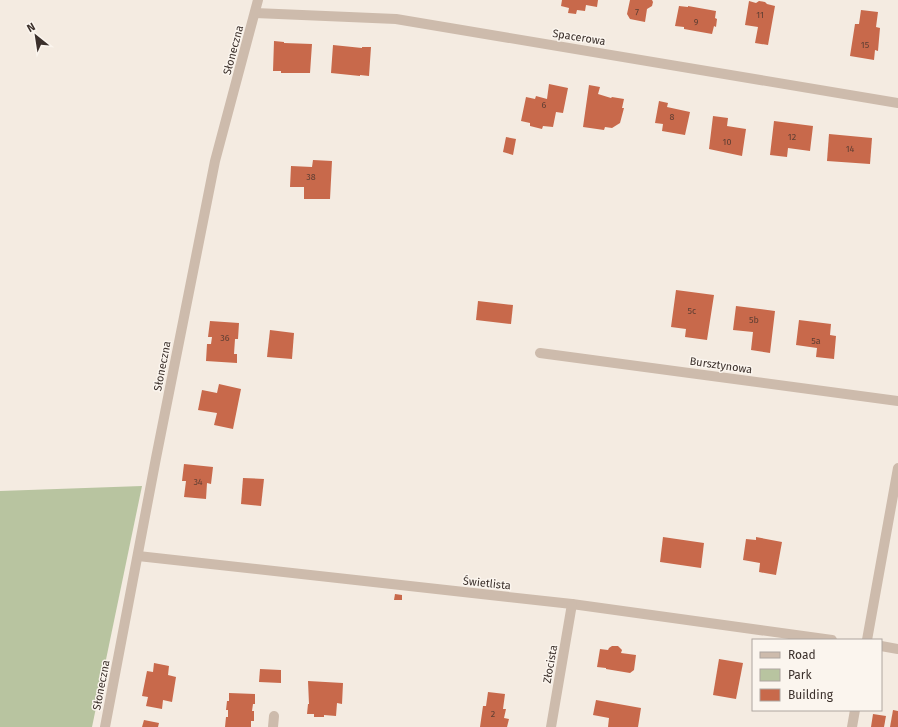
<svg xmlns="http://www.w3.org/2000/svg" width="898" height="727" font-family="'Fira Sans',sans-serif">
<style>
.green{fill:#b8c4a0}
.building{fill:#c8694b}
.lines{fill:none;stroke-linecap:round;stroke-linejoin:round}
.minor{stroke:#cdbbac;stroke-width:10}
.labels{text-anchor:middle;stroke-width:3;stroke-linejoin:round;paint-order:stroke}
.number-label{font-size:9px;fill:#5e3e33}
.street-label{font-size:11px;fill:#3b302b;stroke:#fbf5ee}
</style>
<rect width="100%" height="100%" fill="#f4ebe1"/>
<!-- green -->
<polygon class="green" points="142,486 92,727 0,727 0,491"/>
<!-- building -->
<g class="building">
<polygon points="562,0 598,0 597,7 586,5 585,11 577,10 576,14 568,13 569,8 561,6"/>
<polygon points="630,0 652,0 653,2 652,6 647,9 645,22 630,19 627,14"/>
<polygon points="749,1 756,3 759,1 765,2 767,4 775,6 768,45 755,43 758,27 745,25"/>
<polygon points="679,6 688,7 688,6 716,11 715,18 717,19 716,27 714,26 712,34 684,29 684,27 675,26"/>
<polygon points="861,10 878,12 876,27 880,28 879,39 878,51 875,50 874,60 850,56 855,24 859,24"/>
<polygon points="274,41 284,42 284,43 312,44 310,73 281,73 281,71 273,71"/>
<polygon points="333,45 362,48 362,47 371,47 369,76 360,75 360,76 331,73"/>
<polygon points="549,84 568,88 563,113 556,112 553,127 543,126 542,129 530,126 530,123 521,121 526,97 535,99 536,96 547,99"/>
<polygon points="589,85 600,87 598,94 611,98 612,97 624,99 622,108 624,108 620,123 612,128 605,127 604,130 583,127"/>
<polygon points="659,101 668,103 667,107 690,112 685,135 662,131 663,124 655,123"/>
<polygon points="713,116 728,118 727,126 746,129 742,156 709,149"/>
<polygon points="774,121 813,126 810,151 788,148 787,157 770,155"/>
<polygon points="829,134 872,138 870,164 827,161"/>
<polygon points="506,137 516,139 513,155 503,152"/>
<polygon points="313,160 332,161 330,199 304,199 304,187 290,187 291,166 312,167"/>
<polygon points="676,290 714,295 707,340 685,337 686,329 671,327"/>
<polygon points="478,301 513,305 511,324 476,320"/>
<polygon points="736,306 775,311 770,353 751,350 753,332 733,330"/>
<polygon points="799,320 831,324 830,335 836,336 834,359 816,357 817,348 796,345"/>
<polygon points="210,321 239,323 238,339 235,339 234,354 237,354 237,363 206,361 207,344 211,344 212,337 208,337"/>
<polygon points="270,330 294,333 292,359 267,357"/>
<polygon points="219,384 241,389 233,429 214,425 217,413 198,410 202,390 217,393"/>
<polygon points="184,464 213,467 211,484 207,483 206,499 184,497 186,481 182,481"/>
<polygon points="243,478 264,479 261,506 241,504"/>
<polygon points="663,537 704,543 701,568 660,562"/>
<polygon points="756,537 782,542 776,575 759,572 760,563 743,560 746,539 756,540"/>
<polygon points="395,594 402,595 402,600 394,600"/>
<polygon points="612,646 618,646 622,650 621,653 636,655 634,670 630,673 606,669 606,668 597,667 600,649 608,650 609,648"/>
<polygon points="719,659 743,663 736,699 713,695"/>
<polygon points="154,663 169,666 168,675 176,677 172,702 163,700 162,709 146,706 148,697 142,696 147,671 153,672"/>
<polygon points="260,669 281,670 281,683 259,682"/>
<polygon points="308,681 343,683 342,704 337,703 336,716 324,715 324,717 314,717 314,714 307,714 308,704 309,704"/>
<polygon points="488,692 505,694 503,709 506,709 504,718 509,719 507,727 480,727 483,706 486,706"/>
<polygon points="229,693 255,694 255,704 253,704 252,711 254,711 254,721 251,721 251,727 225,727 226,717 228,717 228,710 226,710 227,701 229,701"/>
<polygon points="596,700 641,708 638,727 608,727 609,718 593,715"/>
<polygon points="893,710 898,711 898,727 890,727"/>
<polygon points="873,714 886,716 884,727 871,727"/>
<polygon points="144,720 159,723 158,727 142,727"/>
</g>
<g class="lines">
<!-- minor -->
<g class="minor">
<polyline points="255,13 396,19 898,103"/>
<polyline points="540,353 898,401"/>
<polyline points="138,556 572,604 832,640"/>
<polyline points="867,640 898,468"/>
<polyline points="881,646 898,649"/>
<polyline points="105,727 156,458 215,161 258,0"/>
<polyline points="273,727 274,716"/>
<polyline points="551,727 572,604"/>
<polyline points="852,727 855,710"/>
</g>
</g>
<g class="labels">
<!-- number labels -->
<g class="number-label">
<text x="637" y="15">7</text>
<text x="760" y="18">11</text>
<text x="696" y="25">9</text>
<text x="865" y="48">15</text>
<text x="544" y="108">6</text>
<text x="672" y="120">8</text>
<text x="792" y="140">12</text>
<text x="727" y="145">10</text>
<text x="850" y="152">14</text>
<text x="311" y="180">38</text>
<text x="692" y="314">5c</text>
<text x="754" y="323">5b</text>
<text x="225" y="341">36</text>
<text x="816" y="344">5a</text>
<text x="198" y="485">34</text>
<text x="493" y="717">2</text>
</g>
<!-- street labels -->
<g class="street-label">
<text transform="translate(579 37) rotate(9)" y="4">Spacerowa</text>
<text transform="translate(233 50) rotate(-75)" y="4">Słoneczna</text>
<text transform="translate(721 365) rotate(8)" y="4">Bursztynowa</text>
<text transform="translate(162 366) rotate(-79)" y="4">Słoneczna</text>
<text transform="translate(487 583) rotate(6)" y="4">Świetlista</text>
<text transform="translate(550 664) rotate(-80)" y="4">Złocista</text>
<text transform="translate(101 685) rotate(-79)" y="4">Słoneczna</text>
</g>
</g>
<!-- legend -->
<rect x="752" y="639" width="130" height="72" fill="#fbf5ee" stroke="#aea6a0"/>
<rect x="760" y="652" width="20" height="6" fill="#cdbbac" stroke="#aea6a0"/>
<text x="788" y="659" font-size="12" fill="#3b302b">Road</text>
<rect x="760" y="669" width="20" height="12" fill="#b8c4a0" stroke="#aea6a0"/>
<text x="788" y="679" font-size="12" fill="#3b302b">Park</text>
<rect x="760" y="689" width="20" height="12" fill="#c8694b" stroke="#aea6a0"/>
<text x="788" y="699" font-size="12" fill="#3b302b">Building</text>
<!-- north arrow -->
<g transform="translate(36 36) rotate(330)" stroke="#fbf5ee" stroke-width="3" paint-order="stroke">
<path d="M0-3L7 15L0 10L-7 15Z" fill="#3b302b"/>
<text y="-6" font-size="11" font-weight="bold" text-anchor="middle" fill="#3b302b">N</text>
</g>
</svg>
